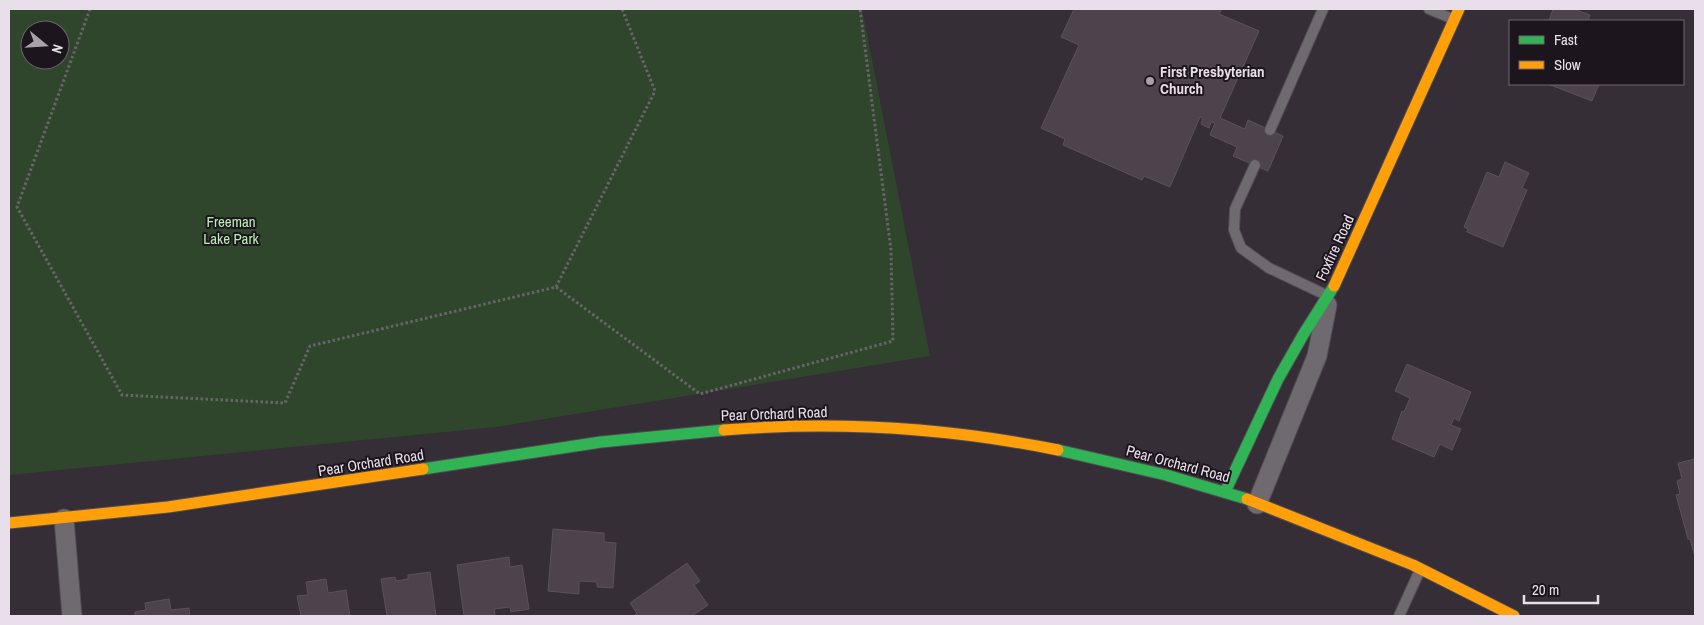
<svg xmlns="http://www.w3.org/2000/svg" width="1704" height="625" font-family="'Archivo Narrow',sans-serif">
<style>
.green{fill:#2f462c;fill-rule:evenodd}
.building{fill:#4d434d;stroke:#595259}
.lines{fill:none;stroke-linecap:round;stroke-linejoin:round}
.lane-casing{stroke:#514b53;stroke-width:12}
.street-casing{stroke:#514b53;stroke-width:21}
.fast-casing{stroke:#514b53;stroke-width:13}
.slow-casing{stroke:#514b53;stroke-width:13}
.path{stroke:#69646a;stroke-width:3;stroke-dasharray:2.5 2.5;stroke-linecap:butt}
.lane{stroke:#6f6970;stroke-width:10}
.street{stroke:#6f6970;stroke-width:19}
.fast{stroke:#30b455;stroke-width:11}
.slow{stroke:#ff9f0a;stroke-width:11}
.poi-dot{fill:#a9a1ab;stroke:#1c151d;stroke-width:2}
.labels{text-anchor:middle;stroke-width:4;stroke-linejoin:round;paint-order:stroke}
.poi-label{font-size:15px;font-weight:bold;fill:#e8dfea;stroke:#1c151d;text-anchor:start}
.park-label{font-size:15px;fill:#baedb3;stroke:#1c151d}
.street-label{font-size:15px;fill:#e8dfea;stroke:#1c151d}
</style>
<rect width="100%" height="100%" fill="#352e36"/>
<!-- green -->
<path class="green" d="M9,9h853l68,347 -434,71 -487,48zM30,30h30v30h-30z"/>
<!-- building -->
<g class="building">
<polygon points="1074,9 1222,9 1219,14 1259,31 1220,118 1245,129 1248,120 1283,136 1268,171 1233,156 1237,147 1210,135 1215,123 1211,122 1209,128 1201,124 1203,118 1200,117 1170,187 1144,176 1142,180 1063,145 1065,139 1041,128 1079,45 1061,37"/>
<polygon points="1553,9 1574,9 1590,15 1588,21 1549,21"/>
<polygon points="1548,84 1599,84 1592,101"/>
<polygon points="1505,162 1529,173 1522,188 1527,190 1503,247 1467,232 1468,229 1464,227 1487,172 1499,177"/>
<polygon points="1407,364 1471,392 1459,421 1454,418 1451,425 1461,429 1452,450 1440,444 1434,457 1392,439 1402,411 1404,412 1410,398 1395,391"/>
<polygon points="1695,459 1695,557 1690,539 1688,539 1676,495 1680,494 1677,481 1682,479 1678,463"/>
<polygon points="553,529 604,533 604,542 616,543 613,588 597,587 597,582 579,581 579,594 548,591"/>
<polygon points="509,557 510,567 522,565 529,609 511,612 510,607 494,609 495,616 464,616 457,565"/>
<polygon points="687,563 700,581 694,585 708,605 692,616 636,616 635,615 637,613 630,603"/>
<polygon points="430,572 436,616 387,616 381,579 395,577 396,581 408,579 408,575"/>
<polygon points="326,579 328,593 346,590 350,616 301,616 297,596 308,595 306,582"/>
<polygon points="169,599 171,610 189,608 190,616 135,616 135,612 146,610 145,603"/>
</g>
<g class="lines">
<defs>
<g id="lane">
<polyline points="1429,9 1453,19"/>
<polyline points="1270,130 1323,9"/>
<polyline points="1255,165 1235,209 1234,230 1241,248 1269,268 1326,295"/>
<polyline points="1399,616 1420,570"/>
</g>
<g id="street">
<polyline points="1257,504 1317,356 1327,305"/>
<polyline points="64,519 72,616"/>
</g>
<g id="fast">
<polyline points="1058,450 1166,475 1247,499"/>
<polyline points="423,469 601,442 724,430"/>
<polyline points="1225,492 1278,379 1303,335 1334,286"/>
</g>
<g id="slow">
<polyline points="1334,286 1459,9"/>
<path d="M724,430c111,-9 225,-2 334,20"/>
<polyline points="1247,499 1413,565 1514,616"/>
<polyline points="9,523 168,507 423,469"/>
</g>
</defs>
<!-- lane casing -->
<use href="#lane" class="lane-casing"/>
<!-- street casing -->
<use href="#street" class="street-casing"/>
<!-- fast casing -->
<use href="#fast" class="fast-casing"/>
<!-- slow casing -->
<use href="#slow" class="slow-casing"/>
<!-- path -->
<g class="path">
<polyline points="90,9 17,207 122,395 285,403 310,346 556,287 700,394 893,341 891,250 860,9"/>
<polyline points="556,287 655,91 622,9"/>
</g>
<!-- lane -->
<use href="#lane" class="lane"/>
<!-- street -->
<use href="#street" class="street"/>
<!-- fast -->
<use href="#fast" class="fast"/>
<!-- slow -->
<use href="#slow" class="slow"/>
</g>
<!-- markers -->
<circle class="poi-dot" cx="1150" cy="81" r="5"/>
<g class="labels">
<!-- poi labels -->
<g class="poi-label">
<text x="1160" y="77">First Presbyterian<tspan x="1160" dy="17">Church</tspan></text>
</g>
<!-- park labels -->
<g class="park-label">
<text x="231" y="227">Freeman<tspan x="231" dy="17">Lake Park</tspan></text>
</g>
<!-- street labels -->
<g class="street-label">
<text transform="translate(1335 248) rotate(-65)" y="5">Foxfire Road</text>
<text transform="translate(774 414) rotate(-2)" y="5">Pear Orchard Road</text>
<text transform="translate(371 463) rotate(-9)" y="5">Pear Orchard Road</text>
<text transform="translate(1178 464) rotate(15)" y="5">Pear Orchard Road</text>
</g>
</g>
<!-- border -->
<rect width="1704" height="625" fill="none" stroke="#e8dfea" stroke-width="20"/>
<!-- legend -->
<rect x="1509" y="20" width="175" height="65" fill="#1c151d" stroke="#6e666f"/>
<rect x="1519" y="36" width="25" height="8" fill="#30b455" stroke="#6e666f"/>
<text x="1554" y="45" font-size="15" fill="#e8dfea">Fast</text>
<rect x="1519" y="61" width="25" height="8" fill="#ff9f0a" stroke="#6e666f"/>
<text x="1554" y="70" font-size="15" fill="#e8dfea">Slow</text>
<!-- north arrow -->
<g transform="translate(45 45) rotate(108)"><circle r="24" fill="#1c151d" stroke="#6e666f"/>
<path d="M0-4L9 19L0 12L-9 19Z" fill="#a9a1ab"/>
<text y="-8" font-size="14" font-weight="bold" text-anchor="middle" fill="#e8dfea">N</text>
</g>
<!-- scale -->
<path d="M1524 595v8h74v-8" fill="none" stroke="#e8dfea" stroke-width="2.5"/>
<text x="1532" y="595" font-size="15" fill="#e8dfea" stroke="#1c151d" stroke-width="4" paint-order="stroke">20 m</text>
</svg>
